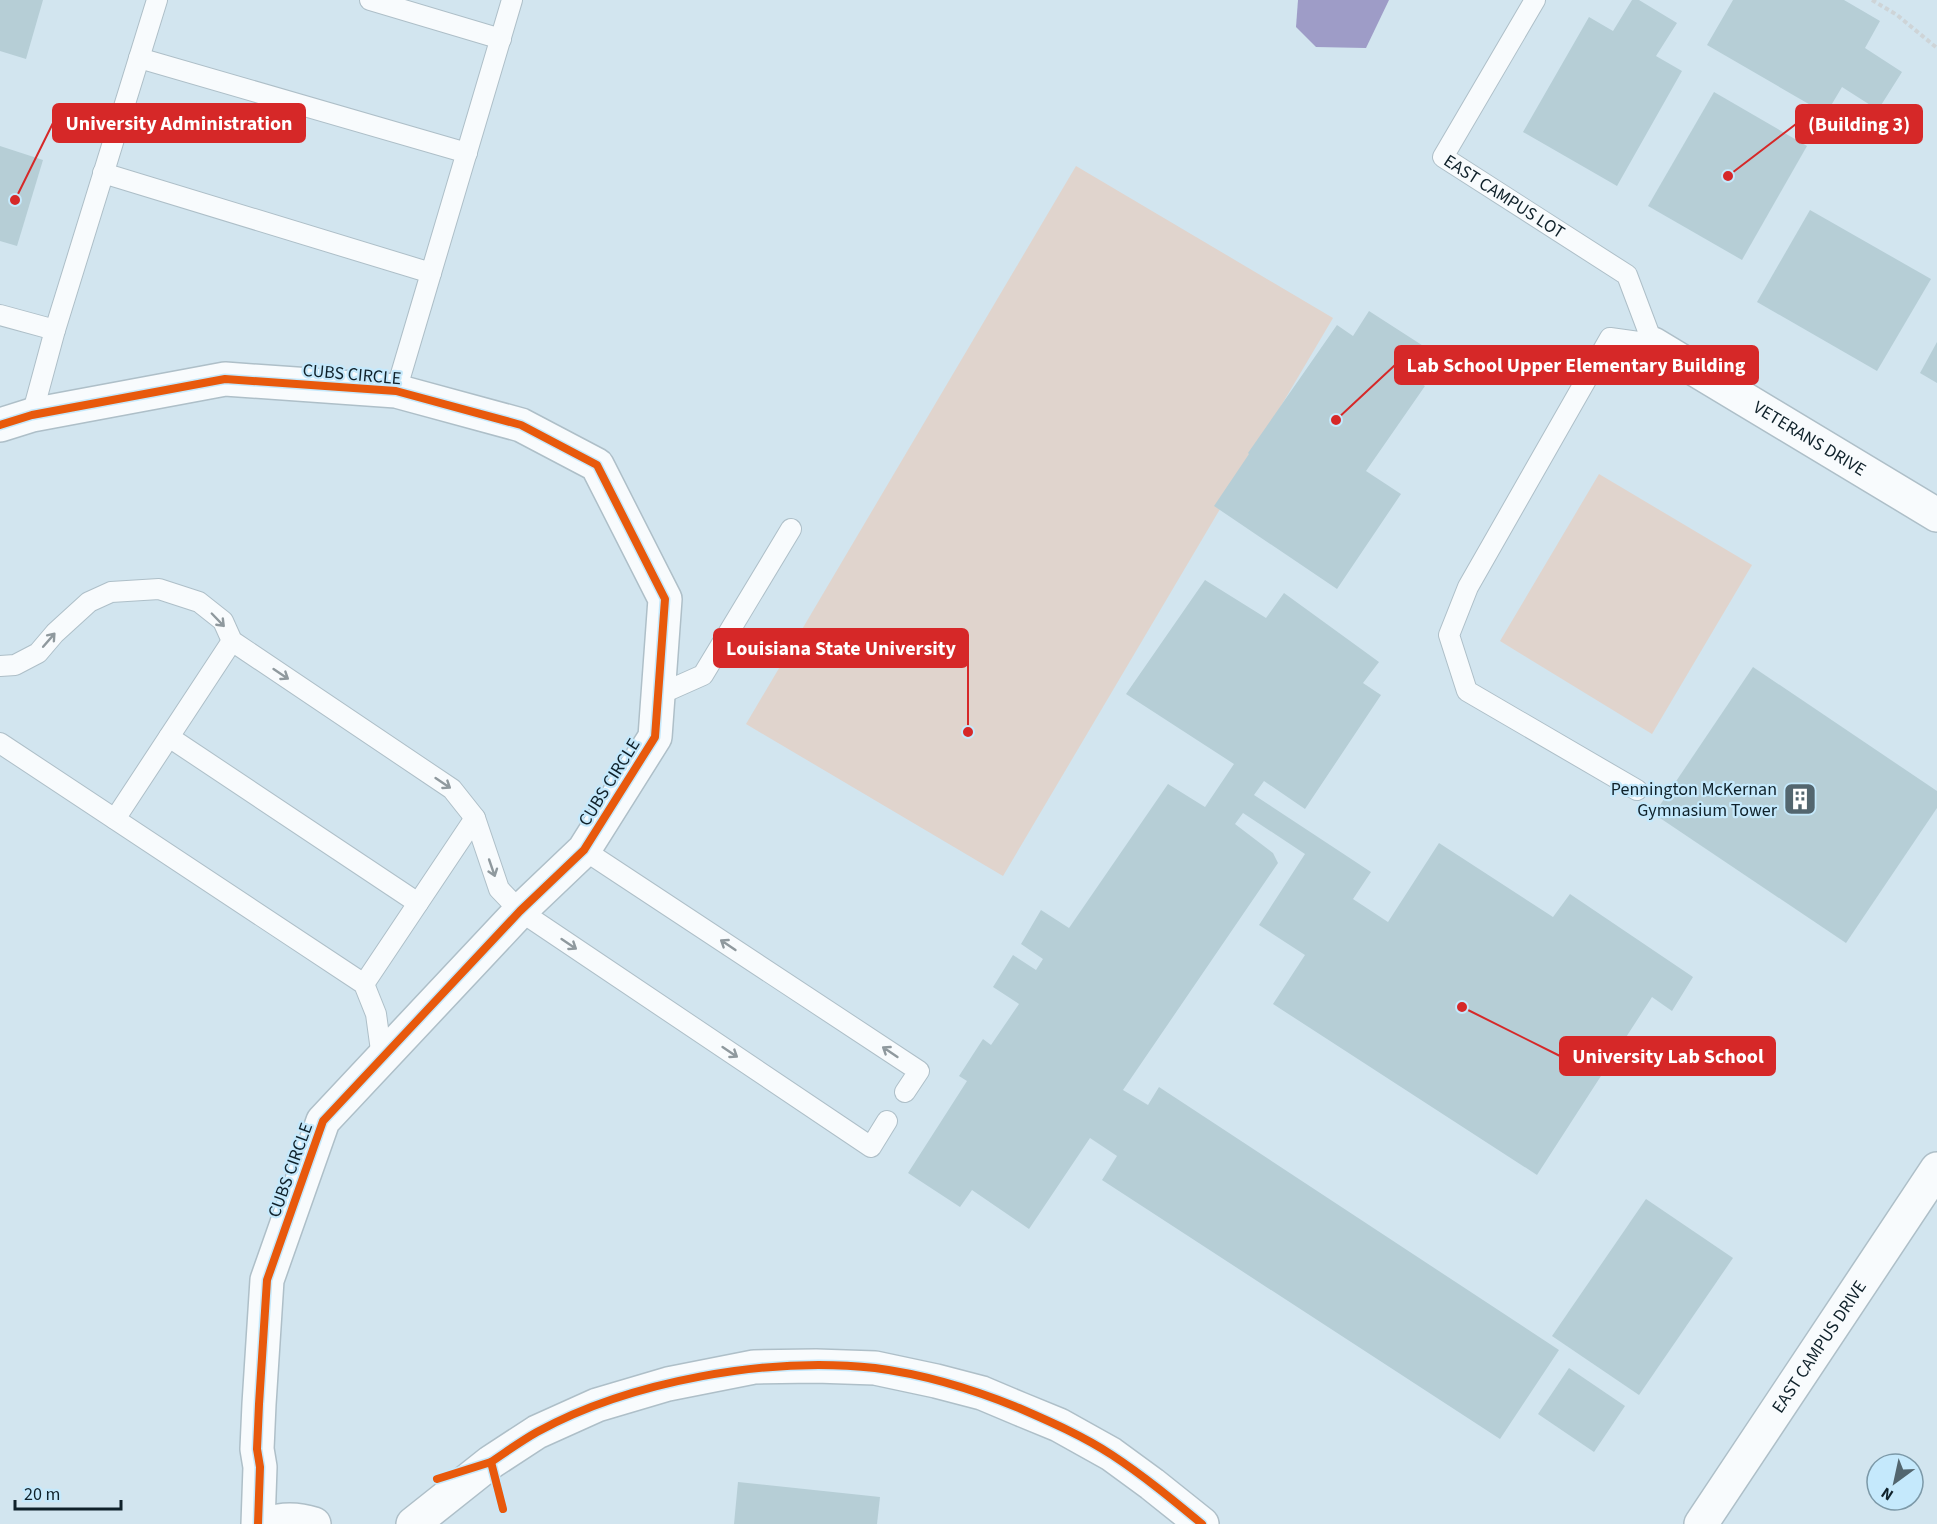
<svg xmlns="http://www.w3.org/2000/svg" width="1937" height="1524" font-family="'Source Sans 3',sans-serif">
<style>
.green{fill:#e0d4cd}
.water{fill:#9e9cc7}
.building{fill:#b6ced6}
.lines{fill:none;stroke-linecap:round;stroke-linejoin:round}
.lane-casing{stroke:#aebfc8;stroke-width:22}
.street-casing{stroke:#aebfc8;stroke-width:36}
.secondary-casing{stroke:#aebfc8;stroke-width:36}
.path{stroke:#ced4d7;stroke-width:4;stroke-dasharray:4.5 3;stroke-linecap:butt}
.lane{stroke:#f8fbfd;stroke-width:20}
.street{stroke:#f8fbfd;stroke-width:33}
.secondary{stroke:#f8fbfd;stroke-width:33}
.cycleway-casing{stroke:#c5e9fc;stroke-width:11}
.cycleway{stroke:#e8590c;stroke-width:8}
.oneway{stroke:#8f999e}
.labels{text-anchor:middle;stroke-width:4.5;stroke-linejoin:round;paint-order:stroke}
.street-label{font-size:18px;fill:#0f212a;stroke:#c5e9fc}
.poi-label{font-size:18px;fill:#0f212a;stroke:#c5e9fc;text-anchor:end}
.leader{fill:none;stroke:#d62828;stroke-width:2}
.callout-dot{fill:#d62828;stroke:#c5e9fc;stroke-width:2}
.callout{fill:#d62828;stroke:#d62828;stroke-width:2}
.callout-label{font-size:20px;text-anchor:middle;font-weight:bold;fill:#fff}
</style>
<rect width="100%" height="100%" fill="#d2e5ef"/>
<!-- green -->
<g class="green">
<polygon points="1076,166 1333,318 1003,876 746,724"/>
<polygon points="1599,474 1752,565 1652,734 1500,641"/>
</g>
<!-- water -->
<polygon class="water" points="1298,0 1389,0 1366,48 1316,47 1296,27"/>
<!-- building -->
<g class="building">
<polygon points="0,0 43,0 26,59 0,51"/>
<polygon points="1632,0 1639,0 1677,23 1656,56 1682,71 1617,186 1523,132 1589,17 1613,31"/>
<polygon points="1733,0 1844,0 1880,21 1865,48 1902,72 1878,110 1842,87 1826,114 1707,45"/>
<polygon points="1714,92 1807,146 1742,260 1648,206"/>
<polygon points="0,146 43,160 17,246 0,241"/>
<polygon points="1810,210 1931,279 1877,371 1757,302"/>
<polygon points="1369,311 1428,349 1410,376 1425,386 1366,471 1401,494 1337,589 1214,506 1249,454 1248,453 1337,325 1353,336"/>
<polygon points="1937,342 1937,383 1920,373"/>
<polygon points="1205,580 1266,618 1284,593 1379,662 1363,683 1381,695 1305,809 1264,781 1254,795 1371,872 1353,899 1388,922 1439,843 1553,917 1570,894 1693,977 1672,1011 1652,997 1537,1175 1273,1004 1305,955 1259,925 1305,854 1243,813 1235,824 1273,853 1278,863 1123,1090 1148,1105 1159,1087 1559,1350 1500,1439 1102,1180 1117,1156 1090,1138 1029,1229 972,1190 960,1207 908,1173 967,1081 959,1076 983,1039 991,1045 1019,1004 993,987 1013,955 1036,970 1043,959 1021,944 1041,910 1069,928 1168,784 1205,807 1234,764 1126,694"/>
<polygon points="1753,667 1937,791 1937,808 1846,943 1654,814"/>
<polygon points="1646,1199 1733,1258 1639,1395 1552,1336"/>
<polygon points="1569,1368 1625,1406 1594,1452 1538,1414"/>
<polygon points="738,1482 880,1497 877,1524 734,1524"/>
</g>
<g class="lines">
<defs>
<g id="lane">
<polyline points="370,0 501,39"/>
<path id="s1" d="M1535,0l-92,157 184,118 26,69 -43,-6 -142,249 -19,48 18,56 170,99"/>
<polyline points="139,58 467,153"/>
<polyline points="103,173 431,273 512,0"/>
<polyline points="0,315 55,330"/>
<polyline points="396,391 431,273"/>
<polyline points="32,415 55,330 157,0"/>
<polyline points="0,666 15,665 38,653 55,633 89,602 111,592 159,589 199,602 223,621 232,641 452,789 475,818 499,889 520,911 871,1147 887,1121"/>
<polyline points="658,695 703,675 791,529"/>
<polyline points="169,737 418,903"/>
<polyline points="0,743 364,984 376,1014 382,1058"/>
<polyline points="115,819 232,641"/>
<polyline points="584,850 919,1071 905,1092"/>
<polyline points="364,984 475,818"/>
</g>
<g id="street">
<path id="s2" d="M1653,344l284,171"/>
<polyline points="0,425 32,415 225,379 396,391 521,425 597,465 665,599 655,737 584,850 520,911 323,1121 267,1280 259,1404 257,1449 260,1467 258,1524"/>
<path id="s3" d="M1701,1524l236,-355"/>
</g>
<g id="secondary">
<path d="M268,1524c16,-6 30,-5 46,0"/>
<polyline points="413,1524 491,1462 537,1432 597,1405 668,1384 754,1367 816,1366 875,1368 936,1381 982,1393 1020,1409 1059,1425 1111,1454 1152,1484 1202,1524"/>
</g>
</defs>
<!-- lane casing -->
<use href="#lane" class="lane-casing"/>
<!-- street casing -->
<use href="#street" class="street-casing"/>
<!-- secondary casing -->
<use href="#secondary" class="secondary-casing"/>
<!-- path -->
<polyline class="path" points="1872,0 1897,15 1937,48"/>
<!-- lane -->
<use href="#lane" class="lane"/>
<!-- street -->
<use href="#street" class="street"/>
<!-- secondary -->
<use href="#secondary" class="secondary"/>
<defs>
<g id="cycleway">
<polyline points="0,425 32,415 225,379 396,391 521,425 597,465 665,599 655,737 584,850 520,911 323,1121 267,1280 259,1404 257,1449 260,1467 258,1524"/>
<path d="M491,1462c15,-10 30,-21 46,-30 93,-51 232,-76 338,-64 47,6 100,22 144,40 32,14 64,28 93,47 32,21 61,45 90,69"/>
<polyline points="437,1479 491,1462 503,1509"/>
</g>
</defs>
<!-- cycleway casing -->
<use href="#cycleway" class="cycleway-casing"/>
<!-- cycleway -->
<use href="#cycleway" class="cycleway"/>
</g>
<!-- one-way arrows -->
<defs><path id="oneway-shaft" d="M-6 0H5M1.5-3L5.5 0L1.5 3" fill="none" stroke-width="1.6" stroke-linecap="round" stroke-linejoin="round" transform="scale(1.5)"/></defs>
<g class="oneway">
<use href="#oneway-shaft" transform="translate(218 620) rotate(46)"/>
<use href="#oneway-shaft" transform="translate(49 640) rotate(-49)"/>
<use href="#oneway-shaft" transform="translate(281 674) rotate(34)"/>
<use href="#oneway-shaft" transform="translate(443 783) rotate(34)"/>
<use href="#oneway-shaft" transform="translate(492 868) rotate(71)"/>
<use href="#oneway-shaft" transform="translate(569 944) rotate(34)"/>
<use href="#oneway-shaft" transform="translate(728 945) rotate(-146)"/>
<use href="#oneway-shaft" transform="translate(730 1052) rotate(34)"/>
<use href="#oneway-shaft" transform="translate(890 1052) rotate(-146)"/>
</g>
<!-- icons -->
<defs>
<symbol id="building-square" viewBox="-11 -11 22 22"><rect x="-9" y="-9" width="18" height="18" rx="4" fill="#53666f" stroke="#c5e9fc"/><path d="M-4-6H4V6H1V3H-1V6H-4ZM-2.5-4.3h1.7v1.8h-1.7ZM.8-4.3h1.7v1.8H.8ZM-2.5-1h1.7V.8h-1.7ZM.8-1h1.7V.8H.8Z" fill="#fff"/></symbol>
</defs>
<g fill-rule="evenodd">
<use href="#building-square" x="1781" y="780" width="38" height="38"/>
</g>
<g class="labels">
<!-- street labels -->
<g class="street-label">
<text dy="6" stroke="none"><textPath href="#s1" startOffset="255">EAST CAMPUS LOT</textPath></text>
<text transform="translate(352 374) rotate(5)" y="6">CUBS CIRCLE</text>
<text dy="6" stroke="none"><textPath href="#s2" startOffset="183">VETERANS DRIVE</textPath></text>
<text transform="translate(609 782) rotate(-58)" y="6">CUBS CIRCLE</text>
<text transform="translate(290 1170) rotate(-70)" y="6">CUBS CIRCLE</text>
<text dy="6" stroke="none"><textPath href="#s3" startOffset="213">EAST CAMPUS DRIVE</textPath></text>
</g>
<!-- poi labels -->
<g class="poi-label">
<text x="1777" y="795">Pennington McKernan<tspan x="1777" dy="21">Gymnasium Tower</tspan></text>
</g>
</g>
<!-- callouts -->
<path class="leader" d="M15 200L53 123M1728 176L1796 124M1336 420L1395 365M968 732L968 648M1462 1007L1560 1056"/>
<g class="callout-dot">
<circle cx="15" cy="200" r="6"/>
<circle cx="1728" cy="176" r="6"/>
<circle cx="1336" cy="420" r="6"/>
<circle cx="968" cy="732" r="6"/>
<circle cx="1462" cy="1007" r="6"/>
</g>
<g class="callout">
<rect x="53" y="104" width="252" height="38" rx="6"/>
<rect x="1796" y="105" width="126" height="38" rx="6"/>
<rect x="1395" y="346" width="363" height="38" rx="6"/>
<rect x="714" y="629" width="254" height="38" rx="6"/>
<rect x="1560" y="1037" width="215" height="38" rx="6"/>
</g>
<g class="callout-label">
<text x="179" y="130">University Administration</text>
<text x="1859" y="131">(Building 3)</text>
<text x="1576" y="372">Lab School Upper Elementary Building</text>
<text x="841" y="655">Louisiana State University</text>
<text x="1668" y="1063">University Lab School</text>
</g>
<!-- north arrow -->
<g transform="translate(1895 1482) rotate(213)"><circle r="28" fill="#c5e9fc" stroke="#7c99a8" stroke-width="1.5"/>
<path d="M0-4.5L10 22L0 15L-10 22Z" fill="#53666f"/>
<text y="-9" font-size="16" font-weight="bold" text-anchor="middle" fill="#0f212a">N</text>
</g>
<!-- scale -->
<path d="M15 1500v9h106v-9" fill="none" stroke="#0f212a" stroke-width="3"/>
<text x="24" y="1500" font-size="18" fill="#0f212a" stroke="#c5e9fc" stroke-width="4.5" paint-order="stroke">20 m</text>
</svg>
